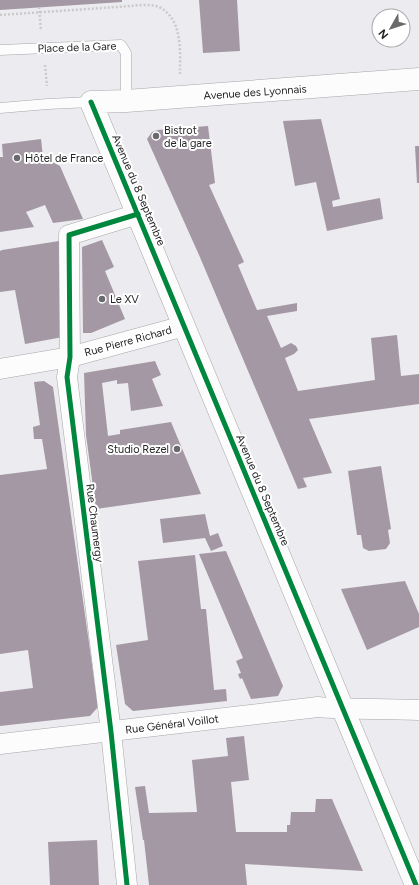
<svg xmlns="http://www.w3.org/2000/svg" width="419" height="885" font-family="Figtree,sans-serif">
<style>
.building{fill:#a498a5}
.lines{fill:none;stroke-linecap:round;stroke-linejoin:round}
.service-casing{stroke:#a7a6a9;stroke-width:11}
.minor-casing{stroke:#a7a6a9;stroke-width:21}
.tertiary-casing{stroke:#a7a6a9;stroke-width:23}
.path{stroke:#cacacb;stroke-width:2.5;stroke-dasharray:2 2;stroke-linecap:butt}
.service{stroke:#fcfcfd;stroke-width:10}
.minor{stroke:#fcfcfd;stroke-width:20}
.tertiary{stroke:#fcfcfd;stroke-width:22}
.cycleway-casing{stroke:#fff;stroke-width:8}
.cycleway{stroke:#00873e;stroke-width:5}
.poi-dot{fill:#6a6a6c;stroke:#fff;stroke-width:1.5}
.labels{text-anchor:middle;stroke-width:4;stroke-linejoin:round;paint-order:stroke}
.street-label{font-size:11px;fill:#242426;stroke:#fff}
.poi-label{font-size:11px;fill:#242426;stroke:#fff;text-anchor:start}
</style>
<rect width="100%" height="100%" fill="#ecebef"/>
<!-- building -->
<g class="building">
<polygon points="0,0 122,0 122,2 0,10"/>
<polygon points="199,0 237,0 240,51 203,53"/>
<polygon points="321,119 340,199 332,201 333,207 380,198 383,219 327,231 316,182 295,186 283,121"/>
<polygon points="208,126 215,183 209,185 244,262 238,265 257,310 297,303 297,311 267,316 281,348 291,343 296,346 298,350 294,354 285,358 298,391 375,380 371,338 397,335 401,376 419,374 419,404 309,419 332,473 303,478 307,487 298,489 199,255 147,139 152,132 158,130"/>
<polygon points="41,139 43,157 60,166 83,219 53,223 45,205 26,212 34,227 0,232 0,157 3,157 2,144"/>
<polygon points="415,146 419,146 419,183 417,183"/>
<polygon points="102,240 114,267 105,271 125,319 91,333 83,333 82,247"/>
<polygon points="59,241 63,337 25,344 15,290 0,292 0,251 2,250"/>
<polygon points="155,361 161,375 152,379 163,406 131,411 128,383 117,384 117,380 102,383 108,436 120,434 120,430 171,422 201,494 96,509 86,435 84,373"/>
<polygon points="44,381 53,387 98,707 90,716 0,726 0,692 33,688 28,650 0,654 0,475 47,469 42,439 34,439 33,427 40,425 34,382"/>
<polygon points="381,466 391,529 388,530 390,543 386,549 369,551 363,548 361,535 357,535 348,471"/>
<polygon points="205,514 210,536 218,533 223,546 211,551 205,538 163,543 160,519"/>
<polygon points="226,551 283,686 278,696 251,699 242,678 240,679 238,674 241,673 236,661 243,658 199,554"/>
<polygon points="195,555 201,609 206,609 214,690 226,689 227,701 133,711 125,704 116,645 148,640 138,561"/>
<polygon points="405,581 419,614 419,627 367,650 341,589"/>
<polygon points="244,736 249,780 231,782 236,832 287,832 287,825 290,825 291,812 315,812 316,799 332,799 363,871 245,864 247,885 149,885 144,840 143,840 135,787 145,786 149,813 197,812 192,760 228,756 226,738"/>
<polygon points="97,840 99,885 50,885 48,842"/>
</g>
<g class="lines">
<defs>
<g id="service">
<polyline points="0,50 121,45 126,53 126,101"/>
<polyline points="0,108 48,104 91,102"/>
</g>
<g id="minor">
<polyline points="0,369 70,357 184,326"/>
<path d="M0,744l318,-37c33,3 67,1 101,3"/>
<polyline points="127,885 111,732 67,377 70,357 69,235 138,214"/>
</g>
<polyline id="tertiary" points="416,885 91,102 126,101 419,79"/>
</defs>
<!-- service casing -->
<use href="#service" class="service-casing"/>
<!-- minor casing -->
<use href="#minor" class="minor-casing"/>
<!-- tertiary casing -->
<use href="#tertiary" class="tertiary-casing"/>
<!-- path -->
<g class="path">
<polyline points="39,7 41,31"/>
<path d="M0,15l131,-9c8,-1 20,-2 28,1 24,12 21,44 21,67"/>
<polyline points="45,65 47,86"/>
</g>
<!-- service -->
<use href="#service" class="service"/>
<!-- minor -->
<use href="#minor" class="minor"/>
<!-- tertiary -->
<use href="#tertiary" class="tertiary"/>
<defs>
<g id="cycleway">
<polyline points="91,102 416,885"/>
<polyline points="127,885 111,732 67,377 70,357 69,235 138,214"/>
</g>
</defs>
<!-- cycleway casing -->
<use href="#cycleway" class="cycleway-casing"/>
<!-- cycleway -->
<use href="#cycleway" class="cycleway"/>
</g>
<!-- markers -->
<g class="poi-dot">
<circle cx="156" cy="136" r="4"/>
<circle cx="17" cy="158" r="4"/>
<circle cx="102" cy="299" r="4"/>
<circle cx="177" cy="449" r="4"/>
</g>
<g class="labels">
<!-- street labels -->
<g class="street-label">
<text transform="translate(77 47) rotate(-2)" y="4">Place de la Gare</text>
<text transform="translate(255 92) rotate(-4)" y="4">Avenue des Lyonnais</text>
<text transform="translate(139 190) rotate(67)" y="4">Avenue du 8 Septembre</text>
<text transform="translate(128 341) rotate(-15)" y="4">Rue Pierre Richard</text>
<text transform="translate(263 490) rotate(67)" y="4">Avenue du 8 Septembre</text>
<text transform="translate(95 523) rotate(83)" y="4">Rue Chaumergy</text>
<text transform="translate(172 724) rotate(-7)" y="4">Rue Général Voillot</text>
</g>
<!-- poi labels -->
<g class="poi-label">
<text x="164" y="134">Bistrot<tspan x="164" dy="13">de la gare</tspan></text>
<text x="25" y="162">Hôtel de France</text>
<text x="110" y="303">Le XV</text>
<text x="169" y="453" text-anchor="end">Studio Rezel</text>
</g>
</g>
<!-- north arrow -->
<g transform="translate(391 28) rotate(231)"><circle r="19" fill="#ffffff" stroke="#a7a7a8"/>
<path d="M0-3L7 15L0 10L-7 15Z" fill="#6a6a6c"/>
<text y="-6" font-size="11" font-weight="bold" text-anchor="middle" fill="#242426">N</text>
</g>
</svg>
